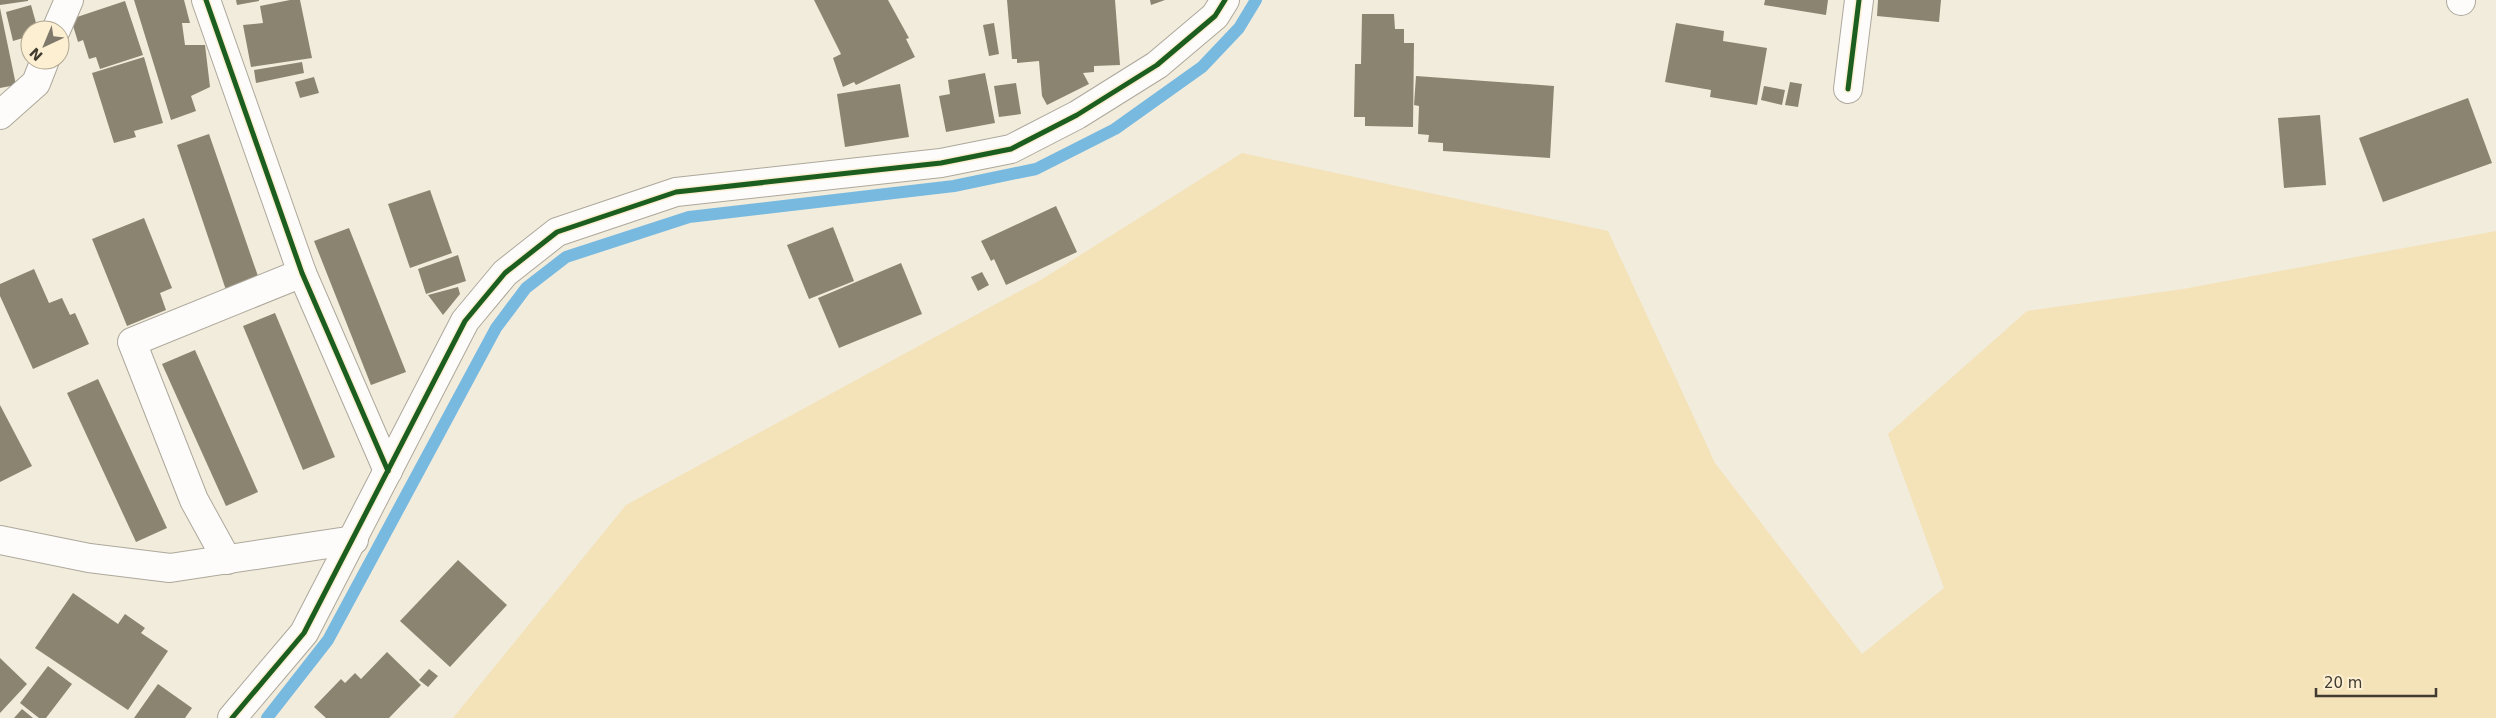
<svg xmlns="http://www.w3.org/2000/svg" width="2496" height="718" font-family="'DejaVu Sans',sans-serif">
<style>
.green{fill:#f4e2b8}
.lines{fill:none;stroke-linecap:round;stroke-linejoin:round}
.stream{stroke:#78b9e0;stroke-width:12}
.building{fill:#8b8471}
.minor-casing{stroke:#ada89c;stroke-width:30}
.minor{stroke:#fdfcfa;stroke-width:28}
.cycleway-casing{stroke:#fcefd2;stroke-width:8}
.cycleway{stroke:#1b5e20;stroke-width:5}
</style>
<rect width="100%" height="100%" fill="#f2ecdc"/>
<!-- green -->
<polygon class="green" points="1242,153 1608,231 1715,463 1862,654 1944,588 1888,434 2027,311 2183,289 2496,231 2496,718 453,718 626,505 1044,278"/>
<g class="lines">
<!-- stream -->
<polyline class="stream" points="267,718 328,640 496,328 526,288 566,257 689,217 954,186 1036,169 1115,129 1202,67 1239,28 1256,0"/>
</g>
<!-- building -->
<g class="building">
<polygon points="0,0 28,0 28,1 0,5"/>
<polygon points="134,0 184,0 190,23 182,23 185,45 205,45 210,87 191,96 196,111 171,120"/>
<polygon points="236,0 259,0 259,1 237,5"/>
<polygon points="290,0 300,0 312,58 251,67 243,25 263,23 260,6"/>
<polygon points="814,0 888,0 909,38 906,39 915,57 856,85 854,82 843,87 833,58 841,54"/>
<polygon points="1007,0 1115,0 1120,65 1094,66 1094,72 1083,73 1089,84 1047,105 1042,96 1039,61 1017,63 1017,59 1012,59"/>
<polygon points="1150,0 1165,0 1151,5"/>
<polygon points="1765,0 1828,0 1826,15 1764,5"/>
<polygon points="1878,0 1941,0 1939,22 1877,16"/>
<polygon points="125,1 143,55 100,69 96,57 89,59 83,40 78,42 71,19"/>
<polygon points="31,5 38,30 30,30 30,36 13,41 6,12"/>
<polygon points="0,8 16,85 0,88"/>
<polygon points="1362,14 1394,14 1395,29 1404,29 1404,43 1414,43 1413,127 1365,126 1365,117 1354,117 1355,64 1361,64"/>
<polygon points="994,23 999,54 989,56 983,25"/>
<polygon points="1676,23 1724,31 1723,41 1767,48 1757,105 1710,97 1711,90 1665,82"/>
<polygon points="144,57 163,123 134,131 136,137 114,143 92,73"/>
<polygon points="302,62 304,73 256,83 254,70"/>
<polygon points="985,73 995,123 946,132 939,96 950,94 948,80"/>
<polygon points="1416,76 1554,86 1550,158 1443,151 1443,143 1428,142 1429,135 1418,134 1419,106 1414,105"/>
<polygon points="314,77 319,93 300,98 295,82"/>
<polygon points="1790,82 1802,84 1798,107 1785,105"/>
<polygon points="1016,83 1021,114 999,117 994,86"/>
<polygon points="900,84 909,137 845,147 837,94"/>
<polygon points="1764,86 1785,90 1782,105 1761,100"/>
<polygon points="2468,98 2492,163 2383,202 2359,138"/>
<polygon points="2320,115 2326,185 2284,188 2278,118"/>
<polygon points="209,134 260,282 227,293 177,145"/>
<polygon points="430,190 452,253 410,268 388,204"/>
<polygon points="1056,206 1077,252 1006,285 994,259 991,261 981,241"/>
<polygon points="144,218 172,288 160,293 166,310 127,326 92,239"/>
<polygon points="833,227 854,281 809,299 787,245"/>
<polygon points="349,228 406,372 371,385 314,241"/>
<polygon points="458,255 466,281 426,294 418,269"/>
<polygon points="901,263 922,314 839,348 818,298"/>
<polygon points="34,269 49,303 62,298 70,315 75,313 89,344 33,369 0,296 0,284"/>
<polygon points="982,272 989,285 978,291 971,277"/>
<polygon points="458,287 460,294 443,315 428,295"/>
<polygon points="275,313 335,457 303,470 243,326"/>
<polygon points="195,350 258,492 226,506 162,364"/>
<polygon points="98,379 167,528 136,542 67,393"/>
<polygon points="0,405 32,466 0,482"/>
<polygon points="458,560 507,605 450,667 400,621"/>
<polygon points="73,593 118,624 125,614 145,628 141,633 168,651 128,710 35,648"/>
<polygon points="387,652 421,685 389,718 326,718 314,707 341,679 345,683 355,673 361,679"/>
<polygon points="0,658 27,684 0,713"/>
<polygon points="48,666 72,684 46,718 39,718 20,703"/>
<polygon points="429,669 438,676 428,687 419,680"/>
<polygon points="158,684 192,708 185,718 134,718"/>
<polygon points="22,709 33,718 14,718"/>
</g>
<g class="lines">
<defs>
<g id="minor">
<polyline points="206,0 302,273 388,471"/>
<polyline points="2461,1 2461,0"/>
<polyline points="56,30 69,0"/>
<polyline points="1848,89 1859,0"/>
<polyline points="0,115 36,83 45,60"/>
<polyline points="0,540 89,558 170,568 354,540"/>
<polyline points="227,560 194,500 132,342 302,273"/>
<polyline points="232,718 304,633 465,321 505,273 557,232 676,192 941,163 1011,149 1077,115 1157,65 1215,16 1225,0"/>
</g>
</defs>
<!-- minor casing -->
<use href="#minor" class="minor-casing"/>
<!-- minor -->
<use href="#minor" class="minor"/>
<defs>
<g id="cycleway">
<polyline points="206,0 302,273 388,471"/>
<polyline points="1848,89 1859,0"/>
<polyline points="232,718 304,633 465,321 505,273 557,232 676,192 941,163 1011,149 1077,115 1157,65 1215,16 1225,0"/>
</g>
</defs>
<!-- cycleway casing -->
<use href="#cycleway" class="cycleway-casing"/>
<!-- cycleway -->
<use href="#cycleway" class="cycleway"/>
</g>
<!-- north arrow -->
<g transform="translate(45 45) rotate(224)"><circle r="24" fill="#fcefd2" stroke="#b1a791"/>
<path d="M0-4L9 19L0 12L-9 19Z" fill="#7f796c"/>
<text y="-8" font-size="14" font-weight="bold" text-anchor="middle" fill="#413b30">N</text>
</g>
<!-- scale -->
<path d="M2316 688v8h120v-8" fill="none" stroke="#413b30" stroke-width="2.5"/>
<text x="2324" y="688" font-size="15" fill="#413b30" stroke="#fcefd2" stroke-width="4" paint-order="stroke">20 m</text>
</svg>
